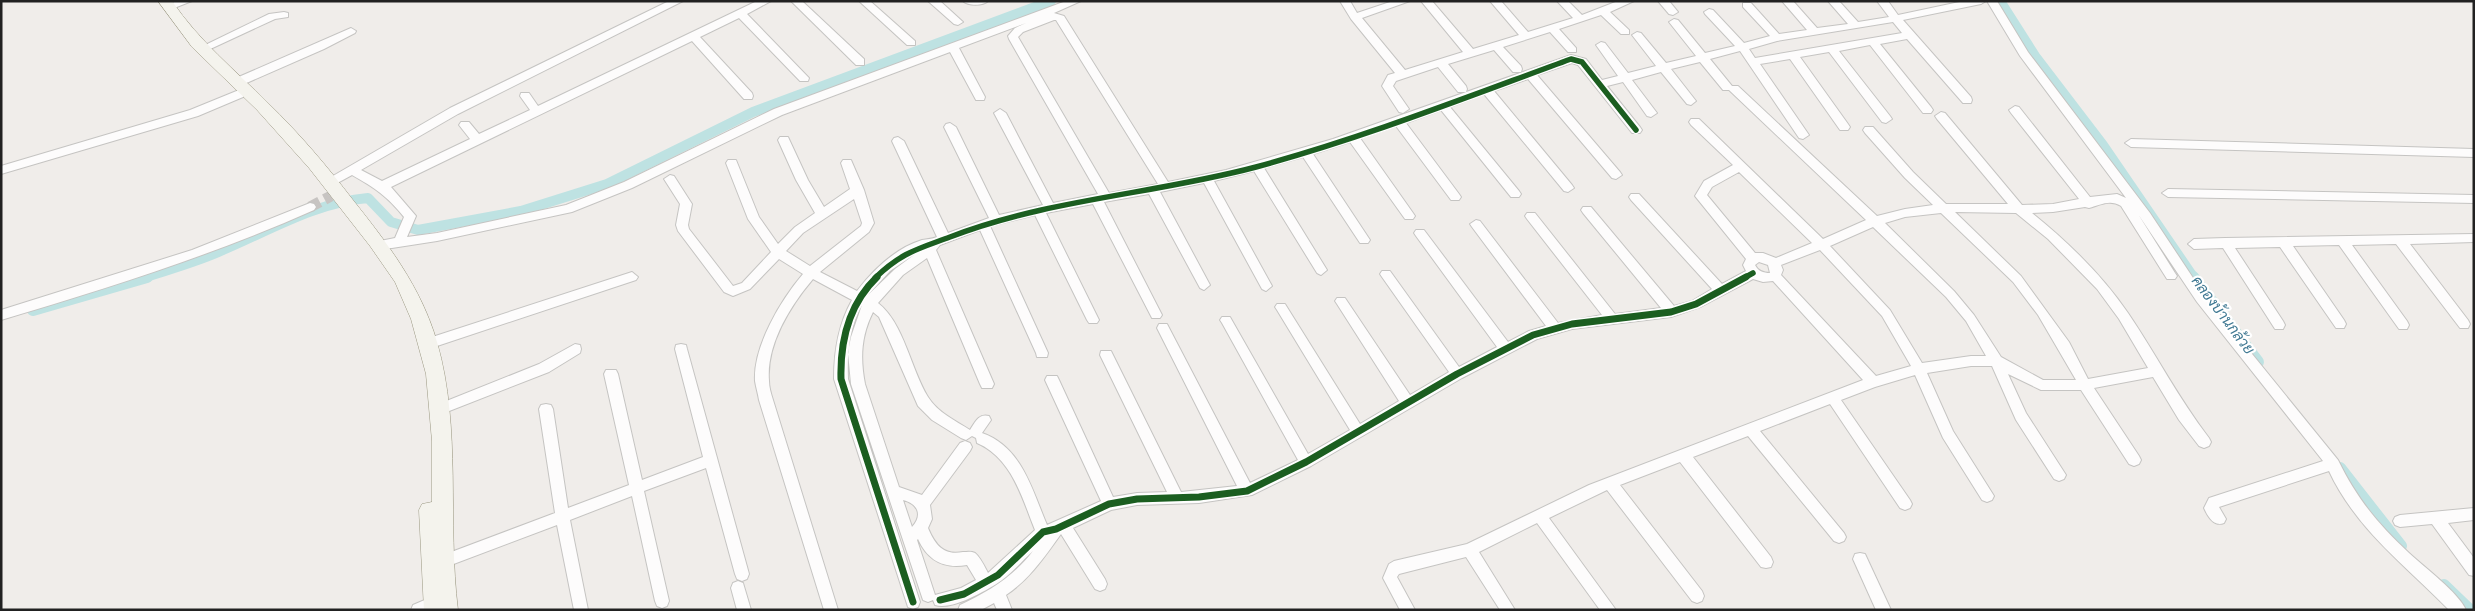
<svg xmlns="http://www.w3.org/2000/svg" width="2475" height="611" font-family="'Roboto Condensed',Sarabun,sans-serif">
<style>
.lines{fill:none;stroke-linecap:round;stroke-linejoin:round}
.canal-far1{stroke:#bee2e2;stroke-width:10}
.canal{stroke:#bee2e2;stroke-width:12}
.street-tunnel{stroke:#c7c4c2;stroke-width:11;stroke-dasharray:11 5.5;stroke-linecap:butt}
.street-casing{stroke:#c5c4c2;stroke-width:2}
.secondary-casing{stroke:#9b9882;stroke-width:1}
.street{fill:#fdfcfc;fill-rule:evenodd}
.secondary{fill:#f4f3ed;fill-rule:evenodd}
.cycleway-far1-casing{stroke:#fff;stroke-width:8}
.cycleway-casing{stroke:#fff;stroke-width:10}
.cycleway-far1{stroke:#1b5e20;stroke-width:5.5}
.cycleway{stroke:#1b5e20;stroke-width:7}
.labels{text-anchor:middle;stroke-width:4.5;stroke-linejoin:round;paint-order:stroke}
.water-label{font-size:15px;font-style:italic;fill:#407993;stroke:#fff}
</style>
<rect width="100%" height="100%" fill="#f0edea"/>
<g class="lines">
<!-- canal-far1 -->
<g class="canal-far1">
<polyline points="2000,1 2035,56 2103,145 2194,278"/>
<path d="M143,278c27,-9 54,-16 80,-28 47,-20 94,-48 145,-52l23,24 27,8 103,-19 86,-27 146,-72 298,-111"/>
</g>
<!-- canal -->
<g class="canal">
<polyline points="2193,277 2258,362"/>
<polyline points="33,310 147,277"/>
<polyline points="2340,468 2401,546"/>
<polyline points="2444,585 2470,610"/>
</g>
<!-- street-tunnel -->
<polyline class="street-tunnel" points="310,207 331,196"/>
<defs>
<g id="street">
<polygon points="176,1 192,1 169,10 164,7"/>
<path d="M669,1h14l-225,113 -97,56 21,11 88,-42 -11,-14 2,-3h8l10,12 51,-24 -10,-14 1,-3h8l9,13 219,-105h14l-24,13 62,64 -1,3h-8l-61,-63 -39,19 52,56 1,3 -1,3h-8l-52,-58 -301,146 25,29 -9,21 30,-4 129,-28 58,-23 150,-73 292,-108h15l-27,12 10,3 104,166 58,-12 107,-31 238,-84 15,4 16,21 16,-4 -22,-31 5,-3 4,1 23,30 28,-7 -24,-31 5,-3 4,1 25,30 30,-7 -27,-34 5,-3 4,1 27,33 30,-7 -30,-32 -1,-2 5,-3 4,1 31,33 26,-7 -27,-29v-4h8l28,31 28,-4 -25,-29h11l24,27 31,-4 -20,-23h11l19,21 31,-5 -12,-16h11l10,14 66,-14h22l-5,3 -78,16 68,77 1,3 -1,3h-8l-56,-64 -27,5 51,63 2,3 -2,3h-8l-53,-68 -31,6 51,65 2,3 -6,4 -4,-1 -53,-70 -29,5 48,67 2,3 -2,3h-8l-50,-71 -30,5 49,71 -6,4 -4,-1 -59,-87 -30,8 22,27h6l139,130 28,-7 28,-4 -28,-27 -40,-45 -2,-3 2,-3h8l40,45 33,32h62l-71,-85 -2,-3 6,-4 4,1 77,92 31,-1 26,-5 -68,-86 -2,-3 6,-4 4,1 71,90 27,-3 9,4 -106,-142 -33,-55h10l31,51 122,161 55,83 133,164c19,39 40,64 71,93 15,14 50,40 57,57h-17c-44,-45 -93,-81 -120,-139l-110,36 7,12 -2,4c-10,4 -16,-6 -20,-15l5,-10 114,-37 -126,-159 -59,-88 37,59 2,3 -2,3h-8l-46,-73c-11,-7 -21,-1 -32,2l-4,-1 -32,5 -21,1c36,29 70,62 96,100 28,41 50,85 81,125l2,4 -2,4 -5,2 -5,-2 -20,-26 -26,-43 -59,11 45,68 2,4 -2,4 -5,2 -5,-2 -48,-74h-40l-33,-16 18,39 40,62 -2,4 -5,2 -5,-2 -38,-59 -24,-54h-21l-44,7 26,58 41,65 -2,4 -5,2 -5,-2 -39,-62 -28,-63 -40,12 -34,13 69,100 2,4 -2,4 -5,2 -5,-2 -70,-104 -70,27 84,102 2,4 -2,4 -5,2 -5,-2 -86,-105 -55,21 78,100 2,5 -2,5 -5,1 -5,-1 -81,-105 -60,23 82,106 2,5 -2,5 -5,2 -5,-2 -85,-111 -58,28 67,92h-16l-63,-87 -58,29 36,58h-15l-34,-53 -67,17 -2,3 18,33h-15l-17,-32 6,-14 5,-3 73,-17 122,-59 274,-105 -90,-99 -10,1 -10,-3 -53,28 -29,10 -99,12 -35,10 -75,39 -151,88 -59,29 -53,8 -62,2 -26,5 -38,18 32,51 2,5 -2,5 -5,2 -5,-2 -34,-55c-16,22 -31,45 -55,61l6,15h-15l-3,-7 -13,7h-23l2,-5c28,-13 54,-29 73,-54 -10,9 -20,21 -31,29 -14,10 -51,31 -67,25l-2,-5 -5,2 -5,-2 -72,-216 -3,-32 3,-15 11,-32c-13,23 -15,48 -14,74l72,223 -2,5 -5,2 -5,-2 -74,-228c0,-28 4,-54 18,-79l-39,-21c-23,27 -47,66 -44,102 0,6 2,13 4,19l65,210h-14l-65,-210c-1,-6 -3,-13 -4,-19 -2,-35 26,-81 48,-107l-24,-15 -29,30 -17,7 -9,-4 -46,-61 -2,-6 4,-21 -16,-25 6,-4 4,1 16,25 2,3 -4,21 1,4 44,57 9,-3 29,-31 -23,-33 -22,-56 2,-3h8l23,57 19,27 17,-17 20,-14 -19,-33 -18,-40 2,-3h8l20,43 16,27 26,-18 -9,-26 2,-3h8l13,30 10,33 -5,9 -49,40 37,19c16,-21 39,-43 65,-51 5,-1 10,-1 15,-3l-45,-96 2,-3 4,-1 6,4 44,92 41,-15 -45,-91 2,-3 4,-1 6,4 43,88 44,-10 -49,-92 6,-4 6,4 47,90 45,-9 -89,-155 -1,-3 7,-8 11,-5 -67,25 26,49 -1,3h-8l-26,-48 -168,63 -150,73 -60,24 -135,29 -58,9 -6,-5 2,-3 20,-4 9,-21c-17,-21 -29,-29 -52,-42l-22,12 -6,-4 2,-3 124,-72zM1054,20h2l102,164 -49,9 -91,-156 5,-5zM1893,22l9,11 -147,25 -6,-9 28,-8zM1700,62l23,28h6l137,130 -43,19 -124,-120h-8l-2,3 2,3 42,40 -29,16 -9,15 51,63 -3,6 3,6 -24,13 -83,-90h-8l-2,3 2,3 81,89 -20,12 -18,5 -83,-99h-8l-2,3 2,3 78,95 -46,6 -80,-101h-8l-2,3 2,3 75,96 -44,8 -78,-102 -4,-1 -6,4 2,3 74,99 -17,5 -21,11 -84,-112h-8l-2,3 2,3 81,111 -38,20 -69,-96h-8l-2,3 2,3 67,95 -39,23 -65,-97h-8l-2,3 2,3 62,97 -39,23 -75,-120h-8l-2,3 2,3 73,120 -42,24 -78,-137h-8l-2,3 2,3 76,137 -48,23 -83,-159h-8l-2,4 80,158 -56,6 -70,-141h-10l-1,4 67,137 -30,1 -24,4 -54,-117 -2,-4h-10l-2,4 56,121 -54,24c-15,-35 -25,-78 -65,-92l9,-13 -2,-4c-10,-3 -14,6 -19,14 -14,-9 -33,-18 -42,-33 -17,-27 -24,-74 -50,-94l25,-28 24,-17 53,126 2,4h10l2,-4 -58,-134 4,-5 40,-15 56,123 1,4h10l1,-4 -58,-127 45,-11 52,105 2,3h8l2,-3 -53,-107 47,-9 59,114h8l2,-3 -58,-113 45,-8 51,94 4,2 6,-5 -50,-93 44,-9 58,106 4,2 6,-5 -58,-105 40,-10 63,102 4,2 6,-5 -63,-102 39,-11 57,86h8l2,-3 -2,-3 -55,-83 37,-12 55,77h8l2,-3 -2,-3 -53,-75 36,-12 55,74h8l2,-3 -2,-3 -53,-71 35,-13 70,87h8l2,-3 -2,-3 -69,-84 34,-13 80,97 4,1 6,-4 -2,-3 -78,-94 34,-12 84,99 4,1 6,-4 -2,-3 -83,-97 35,-12 6,2 54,68h8l2,-3 -2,-3 -33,-41 16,-4 24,34 4,1 6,-4 -25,-33 29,-8 26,32 4,1 5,-4 -25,-32zM1739,172l73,71 -36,15 -13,-5h-8l-48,-58 5,-8zM854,199l8,24 -1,3 -51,40 -24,-15 17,-18zM1955,212l61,1 32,26 49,50 22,30 29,49 -60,11 -19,-37 -48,-66zM1941,213l72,69 25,33 38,65h-33l-42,-23 -27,-42 -20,-24 -69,-68 20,-6zM1873,227l73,70 20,24 20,35h-15l-49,7 -32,-53 -60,-64zM1820,250l62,66 29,50 -35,10 -95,-101 2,-5 -2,-5zM918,252l-23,17 -28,27 23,-25zM1759,262l9,3 2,8c-7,0 -12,-2 -15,-8zM873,312l6,5 39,89 14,14 29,18 5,2 6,-4 4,2 1,5c35,15 45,55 58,87l-47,43c-3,-6 -8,-16 -13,-20 -4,-2 -8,-1 -12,-1 -19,4 -28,-7 -35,-24l4,-9 -2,-14 40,-54 2,-4 -2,-4 -5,-2 -5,2 -38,52 -23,-8 -34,-103c-5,-26 -4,-48 8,-72zM903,500c15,4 20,15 9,27zM918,539c10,22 26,30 49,26l9,15 -15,8 -26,7 -18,-55z"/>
<polygon points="791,1 802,1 864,59 864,65 856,65"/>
<polygon points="859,1 870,1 915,41 915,45 907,45"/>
<polygon points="928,1 940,1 963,22 958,25 954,24"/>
<path d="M963,1h25c-5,5 -20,5 -25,0z"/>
<polygon points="1340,1 1350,1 1357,13 1393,1 1410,1 1362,18 1405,70 1463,52 1421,1 1432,1 1473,49 1519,35 1490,1 1501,1 1528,32 1573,18 1557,1 1568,1 1582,15 1618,1 1634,1 1610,12 1629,30 1629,34 1621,34 1601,15 1559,29 1576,48 1576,52 1568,52 1550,32 1503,47 1521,66 1522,69 1521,72 1513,72 1494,50 1448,64 1466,86 1467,89 1466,92 1458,92 1438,67 1396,81 1393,86 1409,109 1403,113 1399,112 1382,86 1388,75 1395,73 1351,19"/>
<polygon points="1658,1 1669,1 1678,12 1673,15 1669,14"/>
<polygon points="284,12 288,13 288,17 275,19 206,51 202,52 197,49 269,14"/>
<polygon points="351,28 356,31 355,33 324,49 242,85 238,86 233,82 234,79"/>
<polygon points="239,90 243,91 244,94 243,97 198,116 1,174 1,166 190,110"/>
<polygon points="2131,139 2474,149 2474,157 2131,147 2125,143"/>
<polygon points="2168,189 2474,195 2474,203 2168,197 2162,193"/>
<path d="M310,203l4,1 2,3 -2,3c-101,45 -206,78 -313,110v-10l191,-60z"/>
<polygon points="2474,234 2474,242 2410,244 2468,320 2470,324 2468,328 2460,328 2396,244 2352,245 2407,321 2409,325 2407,329 2399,329 2339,245 2293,246 2344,320 2346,324 2344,328 2336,328 2280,247 2235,248 2283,321 2285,325 2283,329 2275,329 2223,248 2194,249 2188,244 2194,239 2225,238"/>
<polygon points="632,272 638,277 636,280 428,349 423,348 422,344 423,340"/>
<polygon points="575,344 580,345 581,349 580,353 549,372 439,415 434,414 432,410 434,406 539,364"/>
<polygon points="681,344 686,345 687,349 749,574 747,579 742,581 737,579 735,574 706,468 644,491 669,601 667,606 662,608 657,606 655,601 632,496 570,520 588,610 574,610 557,525 443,568 438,567 436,562 438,557 555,513 539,409 541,405 546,404 551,405 553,409 568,508 629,485 604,374 606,370 616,370 618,374 642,480 703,457 675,349 676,345"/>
<polygon points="2474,508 2474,520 2448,523 2474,558 2474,576 2469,575 2432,524 2400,527 2395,525 2393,521 2395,517 2400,515"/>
<polygon points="1860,553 1865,554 1891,610 1876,610 1853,559 1855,554"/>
<polygon points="738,581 743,583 751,610 737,610 731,588 733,583"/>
<polygon points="434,596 439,598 441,603 439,608 435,610 411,610 413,605"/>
</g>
<path id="secondary" d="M158,1h14c27,40 63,69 96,102 31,30 59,63 85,97 35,44 68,87 84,142 25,87 10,179 21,268h-34l-5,-100 3,-6 10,-2v-61l-6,-67 -15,-55 -16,-37 -25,-36 -61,-78 -52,-58 -65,-63z"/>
</defs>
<!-- street casing -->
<use href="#street" class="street-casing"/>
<!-- secondary casing -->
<use href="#secondary" class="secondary-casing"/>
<!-- street -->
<use href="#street" class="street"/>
<!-- secondary -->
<use href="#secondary" class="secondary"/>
<defs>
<g id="cycleway-far1">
<path d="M875,278c27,-26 43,-29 75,-41 98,-38 205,-43 306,-70 107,-29 211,-70 315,-108l11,3 54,68"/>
<polyline points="1744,278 1753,273"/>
</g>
<g id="cycleway">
<path d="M877,277c-28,27 -37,64 -36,102l72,223"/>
<polyline points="940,600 964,594 998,575 1043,532 1056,529 1109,504 1137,499 1199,497 1247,491 1306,462 1457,374 1533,335 1572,324 1671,312 1696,304 1746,277"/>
</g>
</defs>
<!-- cycleway-far1 casing -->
<use href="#cycleway-far1" class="cycleway-far1-casing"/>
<!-- cycleway casing -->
<use href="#cycleway" class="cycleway-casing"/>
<!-- cycleway-far1 -->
<use href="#cycleway-far1" class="cycleway-far1"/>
<!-- cycleway -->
<use href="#cycleway" class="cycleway"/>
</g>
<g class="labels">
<!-- water labels -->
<g class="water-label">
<text transform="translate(2223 315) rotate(53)" y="5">คลองบ้านกล้วย</text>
</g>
</g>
<!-- border -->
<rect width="2475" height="611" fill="none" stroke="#212121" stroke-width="5"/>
</svg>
